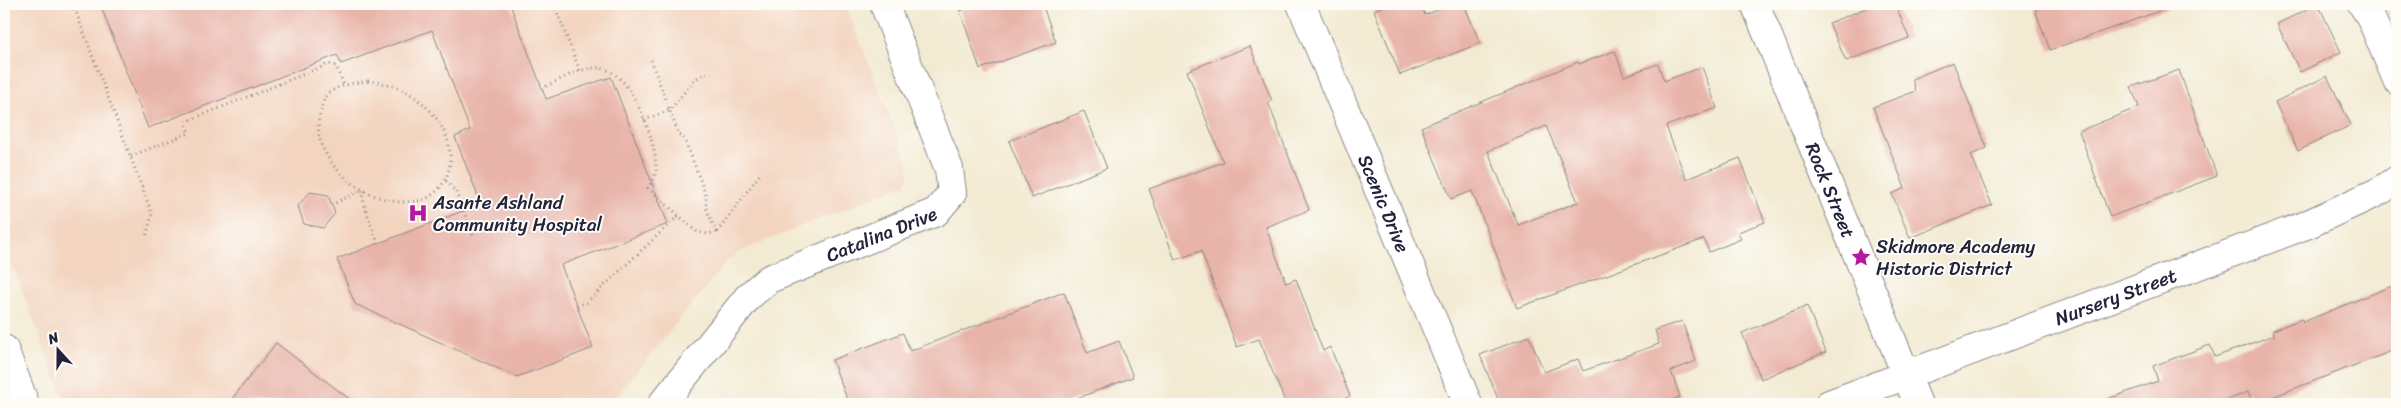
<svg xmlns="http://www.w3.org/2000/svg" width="2401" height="408" font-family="Sriracha,sans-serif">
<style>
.built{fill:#f3d4bf}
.building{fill:#e8b3a8;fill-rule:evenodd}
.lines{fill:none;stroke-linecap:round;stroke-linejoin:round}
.minor-casing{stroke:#8a8686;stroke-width:30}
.path{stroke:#8a8686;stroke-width:3;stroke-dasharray:1 4;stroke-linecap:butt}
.minor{stroke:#fff;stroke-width:28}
.labels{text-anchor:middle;stroke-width:4;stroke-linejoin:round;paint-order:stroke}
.street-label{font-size:19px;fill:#22223b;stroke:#fdfcf7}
.poi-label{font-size:19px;fill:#22223b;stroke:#fdfcf7;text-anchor:start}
</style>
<rect width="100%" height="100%" fill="#fdfcf7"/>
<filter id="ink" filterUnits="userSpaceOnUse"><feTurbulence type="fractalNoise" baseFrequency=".02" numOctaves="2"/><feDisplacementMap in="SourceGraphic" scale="10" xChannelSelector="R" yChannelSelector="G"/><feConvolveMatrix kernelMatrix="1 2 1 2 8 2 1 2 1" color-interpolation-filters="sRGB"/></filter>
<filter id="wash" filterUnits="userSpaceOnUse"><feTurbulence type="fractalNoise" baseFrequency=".0096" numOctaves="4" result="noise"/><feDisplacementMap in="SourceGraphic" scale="20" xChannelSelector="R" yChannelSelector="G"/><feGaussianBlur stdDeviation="1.12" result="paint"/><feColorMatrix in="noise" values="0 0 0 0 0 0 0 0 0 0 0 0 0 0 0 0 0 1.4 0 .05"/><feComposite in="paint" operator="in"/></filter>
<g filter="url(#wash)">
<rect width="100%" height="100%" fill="#f2ead2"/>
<!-- built -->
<polygon class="built" points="4,4 845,4 910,168 909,177 905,184 741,251 727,261 610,404 66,404 4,244"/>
<g id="blocks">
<!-- building -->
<g class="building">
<polygon points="100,4 510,4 546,99 611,77 668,224 561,265 593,348 517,377 355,304 337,259 481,204 455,137 470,130 432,30 341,64 337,55 148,128"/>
<polygon points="980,4 1042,4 1056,42 980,69 960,11"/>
<polygon points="1390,4 1421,4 1425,15 1453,4 1464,4 1480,43 1400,75 1374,10"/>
<polygon points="1876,4 1895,4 1909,38 1846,61 1829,23"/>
<polygon points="2051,4 2167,4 2168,8 2050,50 2035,10"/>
<polygon points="2318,4 2341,52 2300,72 2277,24"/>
<polygon points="1250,46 1272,101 1268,102 1309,210 1266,227 1286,283 1296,279 1323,351 1330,347 1350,396 1330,404 1286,404 1259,339 1237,347 1201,251 1175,260 1149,189 1223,162 1187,71"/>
<path d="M1615,51l9,25 34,-12 6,17 38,-14 15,41 -51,18 20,53 54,-21 25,64 -27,10 3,7 -32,13 -5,-13 -187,69 -45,-117 -21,8 -30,-72 157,-65 1,2zM1546,126l32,76 -60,23 -30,-74z"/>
<polygon points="1953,62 1987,148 1971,155 1992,205 1910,238 1892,194 1905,188 1873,107 1916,91 1912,79"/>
<polygon points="2179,70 2217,176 2110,217 2079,131 2139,107 2131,87"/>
<polygon points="2327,76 2351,125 2298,151 2275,102"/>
<polygon points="1084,111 1107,168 1032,198 1009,141"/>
<polygon points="310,192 328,195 335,213 323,228 304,224 298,206"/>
<polygon points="2397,284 2397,349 2254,404 2248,392 2216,404 2106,404 2105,400 2158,381 2153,366 2210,345 2215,357 2274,335 2273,330 2302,319 2303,322"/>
<polygon points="1064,292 1087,353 1119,341 1133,377 1062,404 849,404 832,360 903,333 910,351"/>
<polygon points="1807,306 1826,352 1761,379 1742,333"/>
<polygon points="1682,321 1696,361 1671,371 1680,397 1661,404 1500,404 1480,355 1529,336 1544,372 1578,359 1583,371 1659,344 1655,330"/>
<polygon points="276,343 356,404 228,404"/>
</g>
</g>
</g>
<g filter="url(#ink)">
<use href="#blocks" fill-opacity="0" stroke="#8a8686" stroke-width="1"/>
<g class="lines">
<defs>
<g id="minor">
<path id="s1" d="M1301,4l167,400"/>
<path id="s2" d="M1755,4l163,400"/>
<polyline points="2362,4 2371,18 2397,80"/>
<polyline points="4,349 25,404"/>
<path id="s3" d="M662,404l86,-107 21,-18 167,-67 16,-19 -3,-24 -65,-165"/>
<path id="s4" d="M1829,404l477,-179 74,-34 17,-11"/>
</g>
</defs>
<!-- minor casing -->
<use href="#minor" class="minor-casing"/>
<!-- path -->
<g class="path">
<polyline points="73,4 152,214 146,237"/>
<polyline points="554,4 580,71"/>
<path d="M368,81c7,1 15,2 22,4 34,10 67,47 59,84 -3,11 -10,23 -22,29 -47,20 -124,-36 -106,-87 1,-4 2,-11 5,-15 9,-11 28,-13 42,-15z"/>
<path d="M546,86c17,-7 39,-22 58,-17 28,6 54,75 52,102 -1,6 -5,12 -8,17l49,44 11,2 8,-2 -10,-24v-13l-21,-55 -7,-7 -28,-76"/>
<polyline points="644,120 670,110 695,79 711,72"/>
<polyline points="131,156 189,133 185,122 329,64 336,66 344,85"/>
<polyline points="446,181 456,192 474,238"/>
<polyline points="331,205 362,190 364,204 377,241"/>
<polyline points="717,232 761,173"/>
<polyline points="577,306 587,302 678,216"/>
</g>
<!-- minor -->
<use href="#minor" class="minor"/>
</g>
</g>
<!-- icons -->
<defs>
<symbol id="hospital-bare" viewBox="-9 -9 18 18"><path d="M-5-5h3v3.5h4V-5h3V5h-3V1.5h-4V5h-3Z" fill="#b5179e" stroke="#fdfcf7" stroke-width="2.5" paint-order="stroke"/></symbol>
<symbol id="sight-bare" viewBox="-9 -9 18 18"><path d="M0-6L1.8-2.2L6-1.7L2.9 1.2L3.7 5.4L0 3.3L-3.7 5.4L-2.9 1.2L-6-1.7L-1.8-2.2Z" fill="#b5179e" stroke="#fdfcf7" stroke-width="2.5" paint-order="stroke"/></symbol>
</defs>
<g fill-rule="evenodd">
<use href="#hospital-bare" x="404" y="199" width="28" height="28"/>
<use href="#sight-bare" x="1847" y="243" width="28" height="28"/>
</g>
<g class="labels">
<!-- street labels -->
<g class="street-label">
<text dy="7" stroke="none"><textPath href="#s2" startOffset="201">Rock Street</textPath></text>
<text dy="7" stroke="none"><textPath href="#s1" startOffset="216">Scenic Drive</textPath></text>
<text dy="7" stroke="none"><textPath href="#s3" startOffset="286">Catalina Drive</textPath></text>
<text dy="7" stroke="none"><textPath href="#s4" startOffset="306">Nursery Street</textPath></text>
</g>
<!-- poi labels -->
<g class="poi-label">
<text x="433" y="209">Asante Ashland<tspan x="433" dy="22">Community Hospital</tspan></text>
<text x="1876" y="253">Skidmore Academy<tspan x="1876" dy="22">Historic District</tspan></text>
</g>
</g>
<!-- margin -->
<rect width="2401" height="408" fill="none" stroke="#fdfcf7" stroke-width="20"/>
<!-- north arrow -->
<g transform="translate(58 350) rotate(339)" stroke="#fdfcf7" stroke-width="4" paint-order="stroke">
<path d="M0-4L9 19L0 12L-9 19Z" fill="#22223b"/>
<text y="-8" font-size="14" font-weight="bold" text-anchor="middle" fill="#22223b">N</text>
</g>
</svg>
